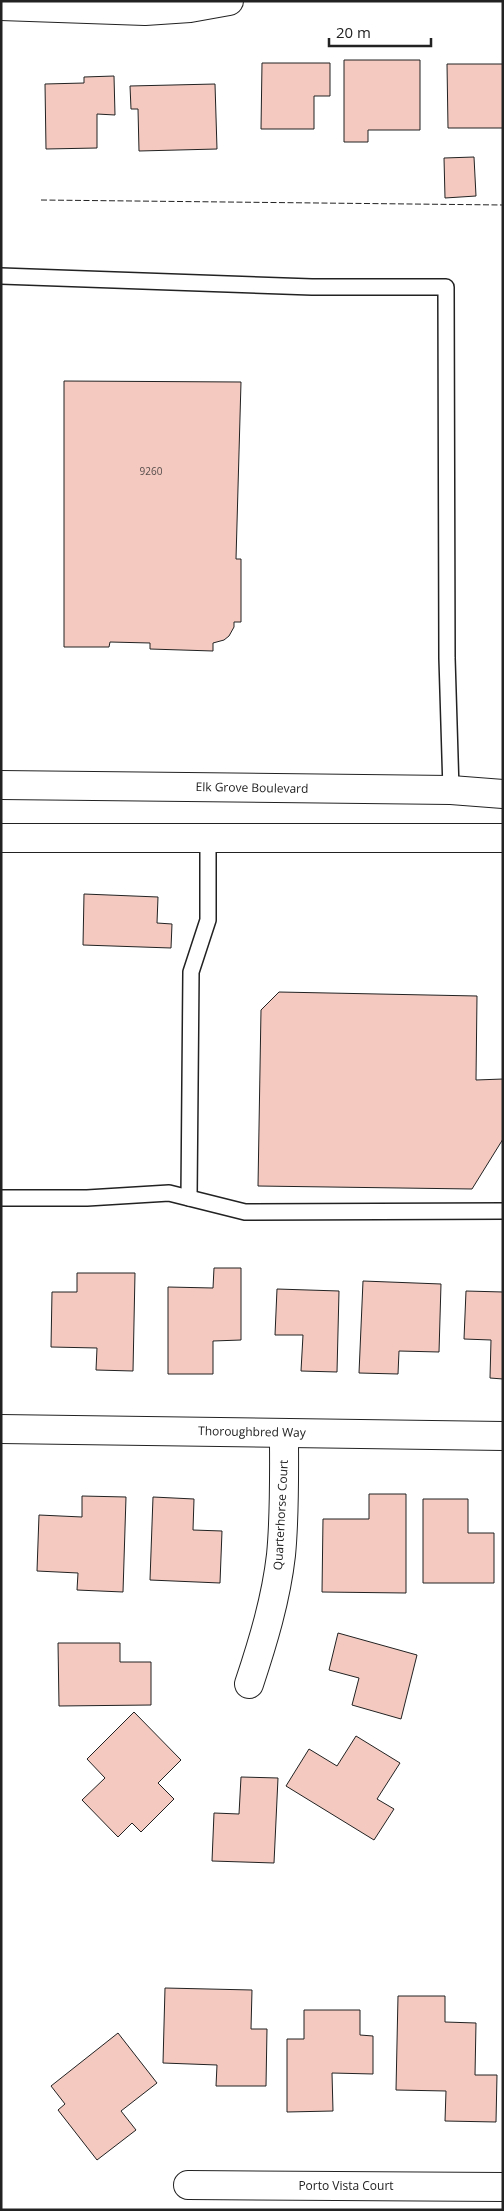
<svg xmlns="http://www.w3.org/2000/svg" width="504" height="2211" font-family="'Open Sans',sans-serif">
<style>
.building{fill:#f3c9c0;stroke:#222}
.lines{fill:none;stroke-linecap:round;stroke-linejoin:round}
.service-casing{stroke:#222;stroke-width:18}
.minor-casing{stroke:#222;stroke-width:30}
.secondary-casing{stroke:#222;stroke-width:30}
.service{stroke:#fff;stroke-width:15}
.minor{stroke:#fff;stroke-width:28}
.secondary{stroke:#fff;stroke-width:28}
.fence{stroke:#222;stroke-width:1;stroke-dasharray:6 2.5;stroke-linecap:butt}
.labels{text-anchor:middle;stroke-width:4;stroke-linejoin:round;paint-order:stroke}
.number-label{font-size:10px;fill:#564c4a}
.street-label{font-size:12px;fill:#222;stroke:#fff}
</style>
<rect width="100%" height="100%" fill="#fff"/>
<!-- building -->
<g class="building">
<polygon points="344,60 420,60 420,130 368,130 368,142 344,142"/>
<polygon points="262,63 330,63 330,96 314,96 314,129 261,129"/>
<polygon points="447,64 503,64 503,128 448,128"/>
<polygon points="114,76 115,115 97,114 97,148 46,149 45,84 84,83 84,77"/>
<polygon points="215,84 217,149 139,151 138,109 131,109 130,86"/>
<polygon points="474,157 476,196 445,198 444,158"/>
<polygon points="64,381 241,382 236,559 241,559 241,622 234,622 234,627 229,636 224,640 213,643 213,651 150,649 150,643 110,642 109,647 64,647"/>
<polygon points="84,894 158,897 157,923 172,924 171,948 83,945"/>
<polygon points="279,992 477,996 476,1080 503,1079 503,1139 472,1189 258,1186 261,1010"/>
<polygon points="214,1268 241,1268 241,1340 213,1341 213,1374 168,1374 168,1287 213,1288"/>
<polygon points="77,1273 135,1273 133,1371 96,1370 97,1348 51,1347 52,1292 77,1292"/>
<polygon points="363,1281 441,1284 439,1352 399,1351 398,1374 359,1373"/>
<polygon points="277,1289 339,1291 337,1372 301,1371 303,1335 275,1335"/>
<polygon points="466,1291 503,1292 503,1379 490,1378 491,1340 464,1339"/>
<polygon points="369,1494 406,1494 406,1593 322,1592 323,1519 369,1519"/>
<polygon points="82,1496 126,1497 123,1592 77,1590 78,1573 37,1571 39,1515 82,1517"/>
<polygon points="153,1497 194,1499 193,1530 222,1531 220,1583 150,1580"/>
<polygon points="423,1499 468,1499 468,1533 494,1533 494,1583 423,1583"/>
<polygon points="338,1633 417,1655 401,1719 352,1705 359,1678 329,1670"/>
<polygon points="58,1643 120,1643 120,1662 151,1662 151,1705 59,1706"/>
<polygon points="134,1712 181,1760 158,1783 174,1799 141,1832 132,1823 118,1837 82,1800 105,1778 87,1759"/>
<polygon points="356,1736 400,1763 377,1799 394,1809 374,1840 286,1786 309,1749 337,1766"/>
<polygon points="241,1777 278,1778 274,1863 212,1861 214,1813 239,1814"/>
<polygon points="165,1988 252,1990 251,2029 267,2029 266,2086 216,2086 217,2065 163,2063"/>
<polygon points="398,1996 445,1996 445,2022 476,2023 475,2075 497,2075 496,2122 445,2121 446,2091 396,2090"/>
<polygon points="304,2010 360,2010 360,2035 373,2036 373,2074 332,2073 333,2111 287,2112 287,2039 304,2039"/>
<polygon points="118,2033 157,2083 121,2111 136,2130 97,2160 58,2110 65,2104 51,2086"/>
</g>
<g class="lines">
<defs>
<g id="service">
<polyline points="1,276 312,287 446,287 447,658 451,790"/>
<polyline points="1,1198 87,1198 169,1193 245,1212 503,1211"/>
<polyline points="189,1198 191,972 208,920 208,838"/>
</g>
<g id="minor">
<polyline points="1,6 145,11 190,8 229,1"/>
<polyline points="1,1429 503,1436"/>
<path d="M249,1684c14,-42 27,-85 32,-129 4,-41 3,-82 3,-122"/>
<polyline points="188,2185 503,2187"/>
</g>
<g id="secondary">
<polyline points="1,785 451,790 503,794"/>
<polyline points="1,838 503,838"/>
</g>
</defs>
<!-- service casing -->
<use href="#service" class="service-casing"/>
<!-- minor casing -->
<use href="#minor" class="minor-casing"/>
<!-- secondary casing -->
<use href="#secondary" class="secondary-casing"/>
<!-- service -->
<use href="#service" class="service"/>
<!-- minor -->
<use href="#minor" class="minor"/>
<!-- secondary -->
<use href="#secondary" class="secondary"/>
<!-- fence -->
<polyline class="fence" points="41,200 503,205"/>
</g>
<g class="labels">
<!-- number labels -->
<g class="number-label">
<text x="151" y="475">9260</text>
</g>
<!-- street labels -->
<g class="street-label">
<text transform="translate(252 788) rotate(1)" y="4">Elk Grove Boulevard</text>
<text transform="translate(252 1432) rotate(1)" y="4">Thoroughbred Way</text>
<text transform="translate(281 1515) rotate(-87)" y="4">Quarterhorse Court</text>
<text x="346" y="2190">Porto Vista Court</text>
</g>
</g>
<!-- border -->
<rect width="504" height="2211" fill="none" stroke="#222222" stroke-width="5"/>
<!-- scale -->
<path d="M329 38v8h102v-8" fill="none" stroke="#222222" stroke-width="2.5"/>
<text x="336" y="38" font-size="15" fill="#222222" stroke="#ffffff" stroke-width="4" paint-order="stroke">20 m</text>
</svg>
